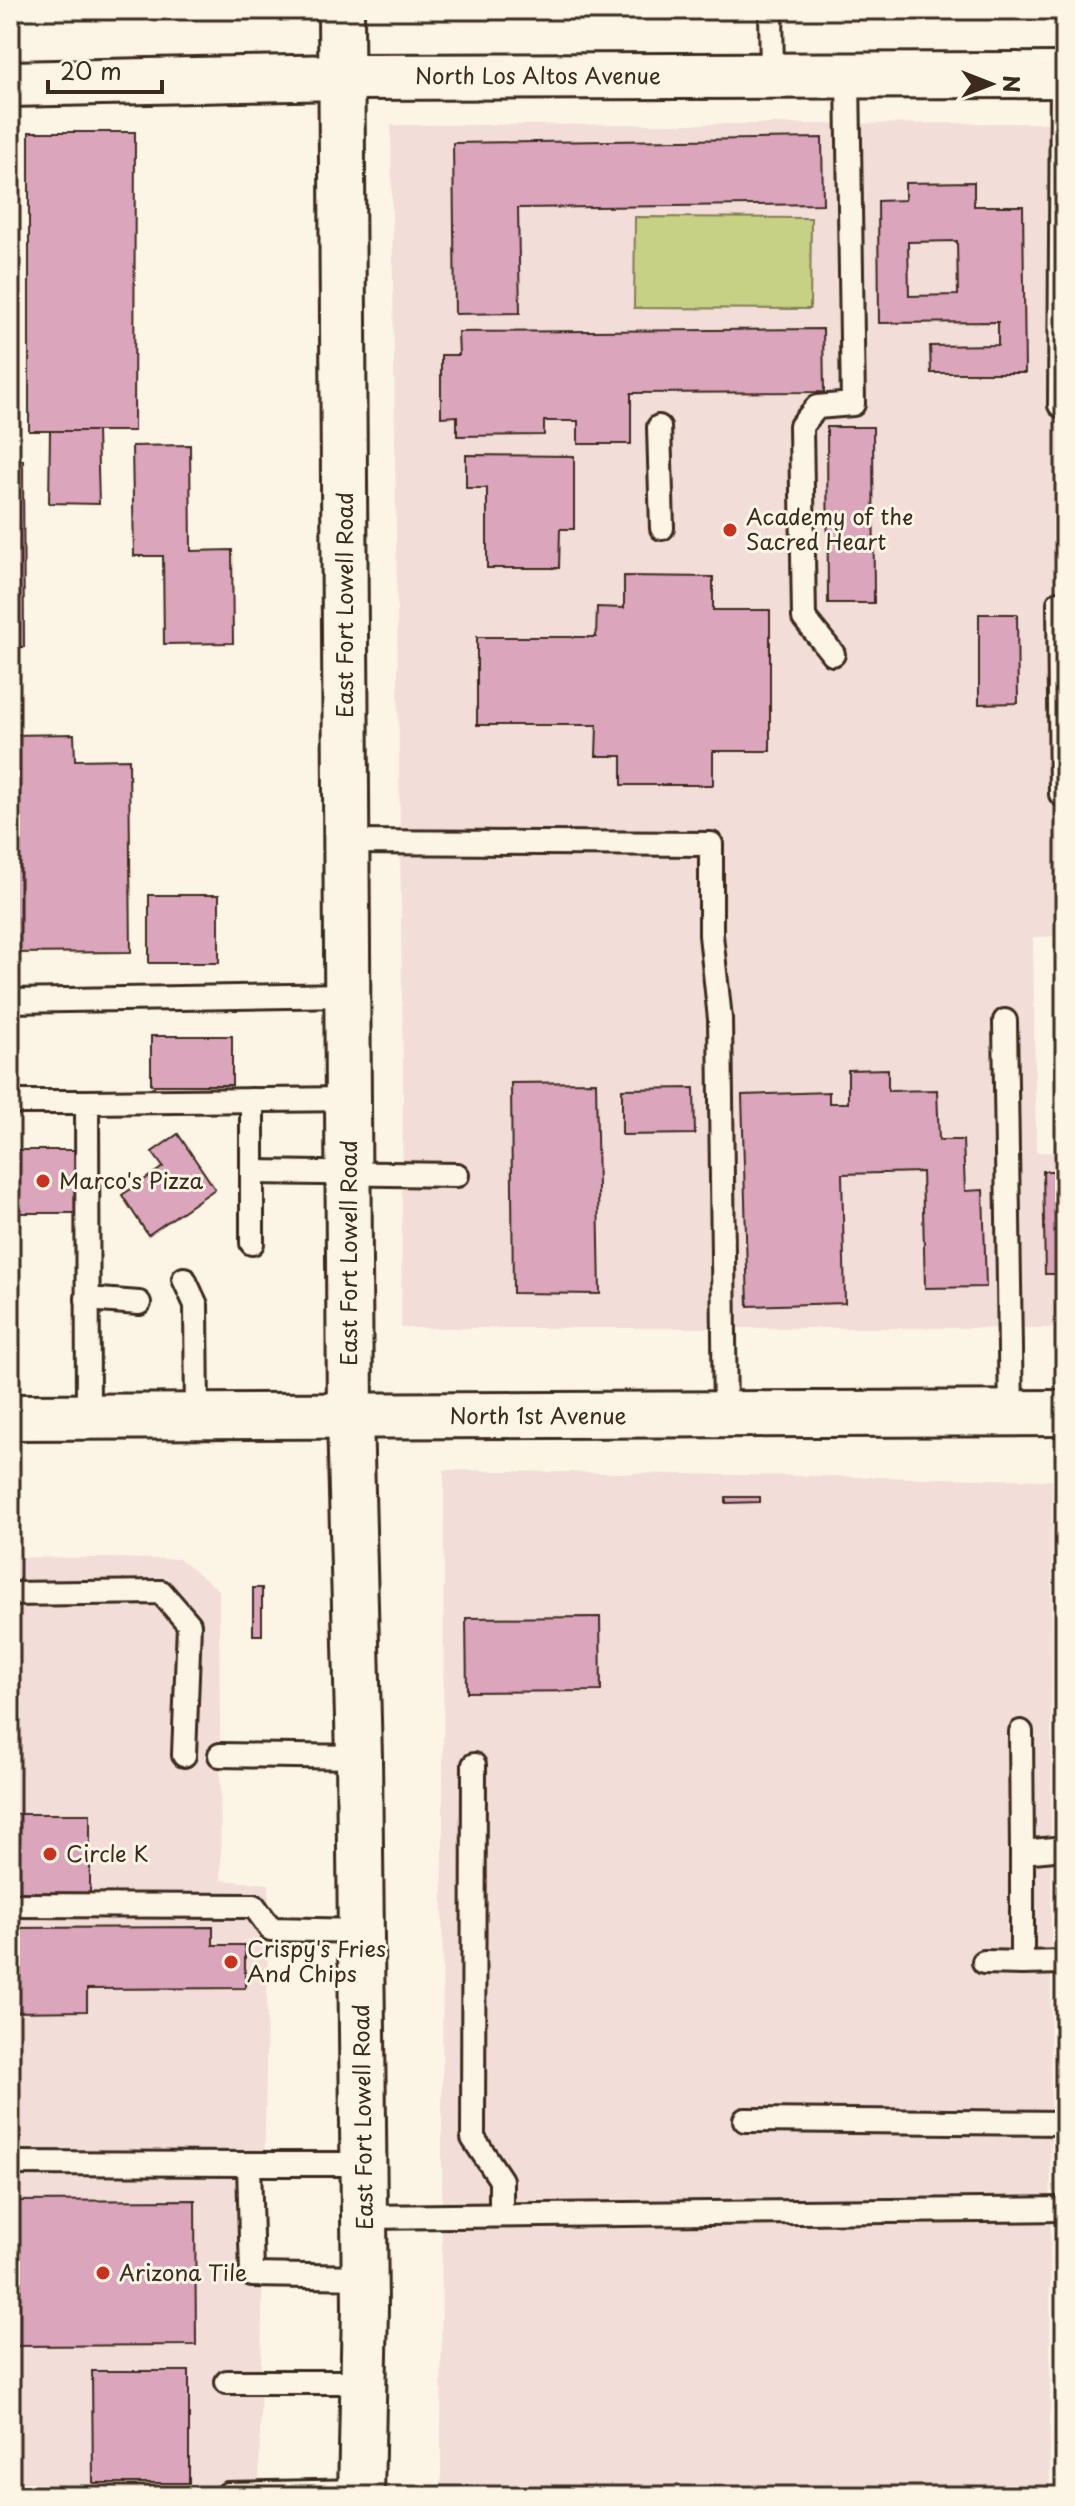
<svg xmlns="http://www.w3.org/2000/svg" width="1075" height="2506" font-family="'Playpen Sans',sans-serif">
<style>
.built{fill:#f2ddd9}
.green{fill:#c6d185;stroke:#807e52;stroke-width:2}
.building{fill:#dba5bc;stroke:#3b2a1e;stroke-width:2;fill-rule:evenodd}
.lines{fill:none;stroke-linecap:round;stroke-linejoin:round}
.service-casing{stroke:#3b2a1e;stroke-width:28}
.minor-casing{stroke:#3b2a1e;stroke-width:50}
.secondary-casing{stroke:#3b2a1e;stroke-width:50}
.service{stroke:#fcf5e5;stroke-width:22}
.minor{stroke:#fcf5e5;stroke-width:44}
.secondary{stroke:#fcf5e5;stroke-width:44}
.poi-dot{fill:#c8321e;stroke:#fcf5e5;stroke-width:3}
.labels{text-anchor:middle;stroke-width:6;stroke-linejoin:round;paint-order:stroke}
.street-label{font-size:22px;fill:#3b2a1e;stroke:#fcf5e5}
.poi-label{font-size:22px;fill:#3b2a1e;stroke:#fcf5e5;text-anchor:start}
</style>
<rect width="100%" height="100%" fill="#fcf5e5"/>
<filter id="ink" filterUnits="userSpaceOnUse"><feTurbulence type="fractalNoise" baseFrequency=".0125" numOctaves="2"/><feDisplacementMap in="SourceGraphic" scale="16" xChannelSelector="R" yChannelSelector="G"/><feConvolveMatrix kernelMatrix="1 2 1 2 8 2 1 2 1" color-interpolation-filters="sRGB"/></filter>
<g filter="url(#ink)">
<!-- built -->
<g class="built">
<polygon points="1065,123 1065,936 1033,937 1036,1152 1065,1153 1065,1328 401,1328 403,1079 391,125"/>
<polygon points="444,1470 1052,1480 1050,2496 441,2496"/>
<polygon points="10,1557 179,1559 219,1590 221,1880 269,1884 259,2496 10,2496"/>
</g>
<!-- green -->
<polygon class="green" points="635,217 811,218 810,309 634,308"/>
<!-- building -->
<g class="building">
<polygon points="29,132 135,132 134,431 29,431"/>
<polygon points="822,138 823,204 518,208 520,313 455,314 453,143"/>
<path d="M974,182v24h49l2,167h-94l-1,-27 68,-1v-23l-119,1 -1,-122 27,-1v-17zM957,241l1,54 -49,1 -1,-54z"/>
<polygon points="823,329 824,392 631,393 631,444 578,444 578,421 544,421 544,435 457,436 457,416 441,417 441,355 459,355 458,332"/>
<polygon points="827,427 873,427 874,603 828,603"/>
<polygon points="50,431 97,431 99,504 49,503"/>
<polygon points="190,445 191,551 232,550 233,643 164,644 163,556 134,556 132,446"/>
<polygon points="466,455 574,456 574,529 560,529 559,568 487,568 487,488 466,488"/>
<polygon points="10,460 23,460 24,647 10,647"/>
<polygon points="624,576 713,577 713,610 770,610 770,751 713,751 713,785 622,785 622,756 596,756 597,725 477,725 477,637 596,637 597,607 624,608"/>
<polygon points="979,614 1017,614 1018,703 979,704"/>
<polygon points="74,734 75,760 129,759 131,952 10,953 10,735"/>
<rect x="149" y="895" width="70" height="68"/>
<rect x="151" y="1036" width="81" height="49"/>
<polygon points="888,1069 888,1091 937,1090 939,1140 963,1140 965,1191 983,1190 986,1287 925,1288 922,1172 842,1174 845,1303 748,1306 742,1095 829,1092 829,1103 848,1103 848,1070"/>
<polygon points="596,1082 600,1294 513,1293 511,1083"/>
<polygon points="694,1088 695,1134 622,1135 622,1089"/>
<polygon points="178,1134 215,1189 148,1235 122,1195 163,1167 152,1152"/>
<rect x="10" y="1150" width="66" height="63"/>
<polygon points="1043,1171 1065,1171 1065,1274 1045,1274"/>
<rect x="10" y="1318" width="10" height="12"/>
<polygon points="726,1497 760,1497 760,1502 726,1503"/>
<rect x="253" y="1588" width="9" height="47"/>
<polygon points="600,1617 601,1691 467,1692 466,1618"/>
<rect x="10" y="1814" width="80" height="80"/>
<polygon points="213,1927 213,1945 245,1945 245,1988 87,1989 87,2011 10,2012 10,1928"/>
<polygon points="195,2200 196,2345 10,2346 10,2201"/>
<polygon points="92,2371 189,2371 189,2483 93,2483"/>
</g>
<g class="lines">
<defs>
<g id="service">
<polyline points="771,10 772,76"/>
<polyline points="1060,405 1062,75"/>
<polyline points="659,427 662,528"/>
<polyline points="1059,603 1061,794"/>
<polyline points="833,654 804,618 801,426 817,407 853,404 848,76"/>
<polyline points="346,842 711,844 711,935 720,1019 725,1415"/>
<polyline points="10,1001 347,995"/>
<polyline points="1005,1021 1011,1414"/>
<polyline points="252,1100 252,1243"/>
<polyline points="10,1102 87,1102"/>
<polyline points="253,1172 457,1175"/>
<polyline points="184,1279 196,1305 197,1417"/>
<polyline points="87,1299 139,1303"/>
<polyline points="88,1417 87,1102 348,1099"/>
<polyline points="10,1594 161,1592 189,1624 184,1755"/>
<polyline points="1021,1732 1022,1852"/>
<polyline points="220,1755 359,1757"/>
<polyline points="474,1765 473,2138 501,2180 501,2214"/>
<polyline points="1065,1848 1022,1852 1022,1963 1065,1962"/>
<polyline points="10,1905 254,1906 271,1929 361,1931"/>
<polyline points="984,1962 1022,1963"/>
<polyline points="745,2120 1065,2123"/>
<polyline points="10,2163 249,2164 252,2275 365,2277"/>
<polyline points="249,2164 363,2164"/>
<polyline points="364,2217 1065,2209"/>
<polyline points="227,2382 363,2382"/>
<polyline points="228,2494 361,2491"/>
</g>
<polyline id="minor" points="10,84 341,77 1065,75"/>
<g id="secondary">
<polyline points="341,10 350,1417 359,1757 365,2307 361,2496"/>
<polyline points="10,1417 1065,1413"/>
</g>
</defs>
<!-- service casing -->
<use href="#service" class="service-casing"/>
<!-- minor casing -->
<use href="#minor" class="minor-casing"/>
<!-- secondary casing -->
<use href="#secondary" class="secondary-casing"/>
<!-- service -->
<use href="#service" class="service"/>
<!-- minor -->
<use href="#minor" class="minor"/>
<!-- secondary -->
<use href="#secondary" class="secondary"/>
</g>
</g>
<!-- markers -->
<g class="poi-dot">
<circle cx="730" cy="530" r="8"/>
<circle cx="43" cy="1181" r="8"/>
<circle cx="50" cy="1854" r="8"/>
<circle cx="231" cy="1962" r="8"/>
<circle cx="103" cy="2273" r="8"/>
</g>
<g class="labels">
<!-- street labels -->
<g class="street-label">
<text x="538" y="84">North Los Altos Avenue</text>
<text transform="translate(345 605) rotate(-90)" y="8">East Fort Lowell Road</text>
<text transform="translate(349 1253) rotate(-90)" y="8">East Fort Lowell Road</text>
<text x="538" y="1424">North 1st Avenue</text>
<text transform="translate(363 2117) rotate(-91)" y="8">East Fort Lowell Road</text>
</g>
<!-- poi labels -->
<g class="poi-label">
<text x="746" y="525">Academy of the<tspan x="746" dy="25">Sacred Heart</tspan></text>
<text x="59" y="1189">Marco's Pizza</text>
<text x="66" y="1862">Circle K</text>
<text x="247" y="1957">Crispy's Fries<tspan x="247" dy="25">And Chips</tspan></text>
<text x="119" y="2281">Arizona Tile</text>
</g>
</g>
<!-- margin -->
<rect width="1075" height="2506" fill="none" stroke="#fcf5e5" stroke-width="40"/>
<rect x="20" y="20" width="1035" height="2466" fill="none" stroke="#3b2a1e" stroke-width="3" filter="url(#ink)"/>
<!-- north arrow -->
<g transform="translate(991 84) rotate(90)" stroke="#fcf5e5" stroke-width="6" paint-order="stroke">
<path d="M0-6L14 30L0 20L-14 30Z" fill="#3b2a1e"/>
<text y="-12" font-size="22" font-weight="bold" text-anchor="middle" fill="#3b2a1e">N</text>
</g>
<!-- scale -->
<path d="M48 80v12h114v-12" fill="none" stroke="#3b2a1e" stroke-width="4"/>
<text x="60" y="80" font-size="24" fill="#3b2a1e" stroke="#fcf5e5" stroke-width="6" paint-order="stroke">20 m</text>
</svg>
